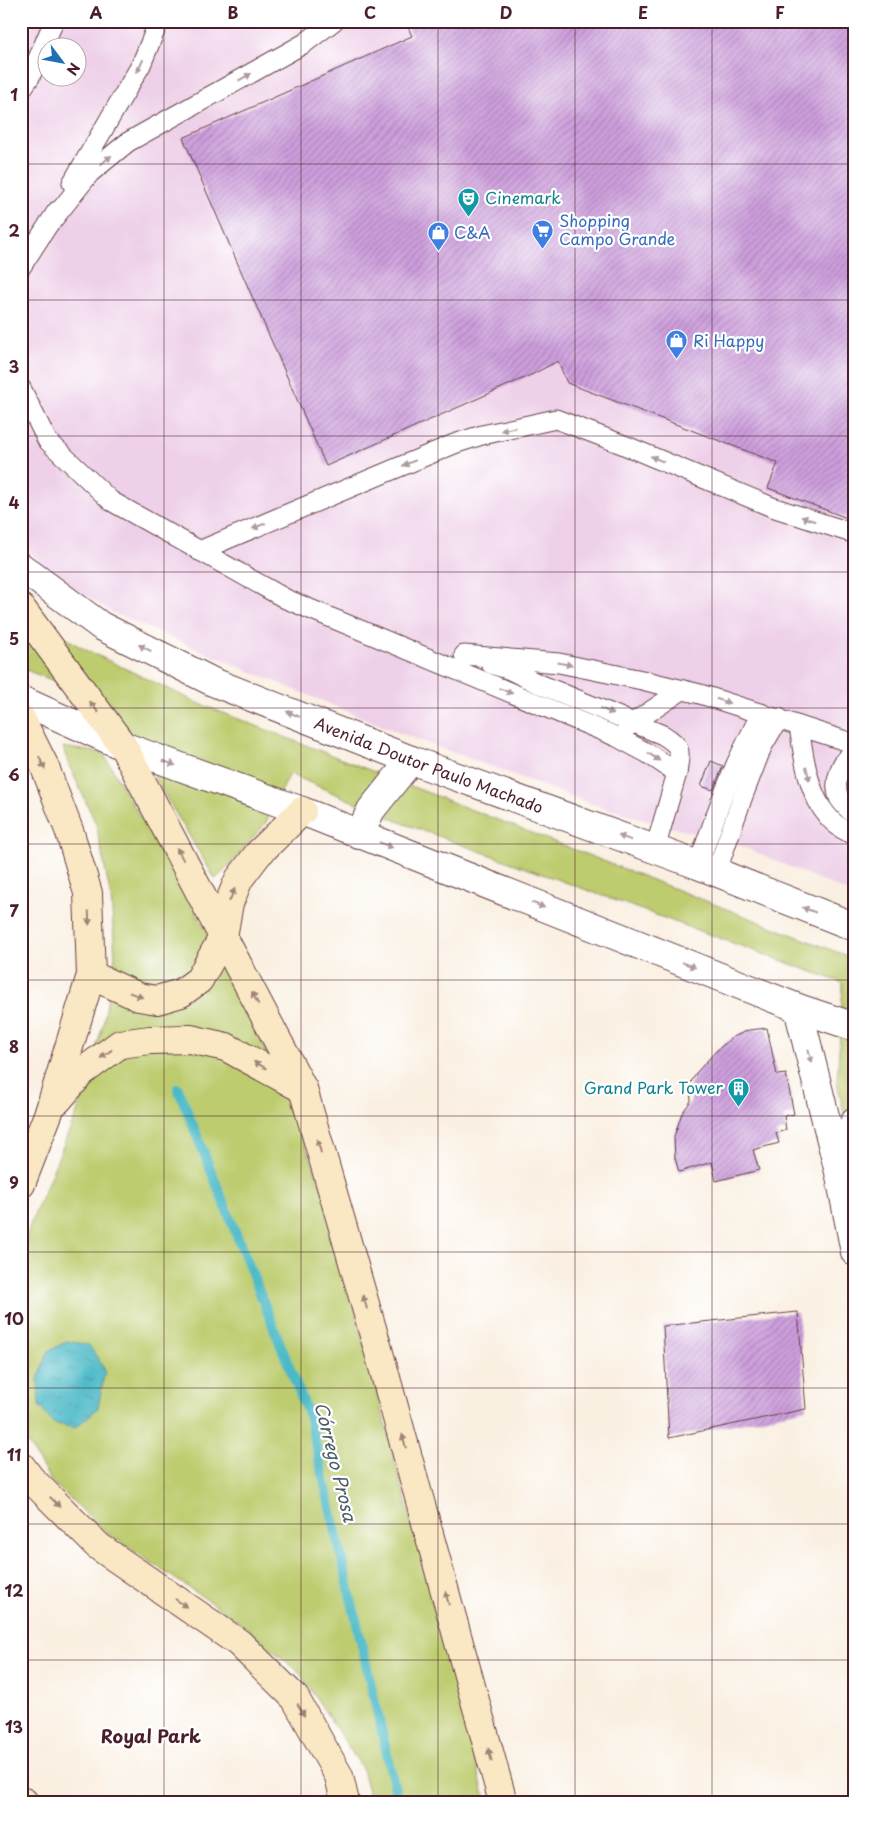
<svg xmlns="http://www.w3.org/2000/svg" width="876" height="1823" font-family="'Playpen Sans',sans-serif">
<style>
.built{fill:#eed0e8;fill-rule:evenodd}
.green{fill:#bdcc6e;stroke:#84764c}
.water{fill:url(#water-ripples);stroke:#4b6c79}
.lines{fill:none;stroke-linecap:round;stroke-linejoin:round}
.stream{stroke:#4cbac7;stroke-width:10}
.building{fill:url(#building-hatch)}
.service-casing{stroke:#643e46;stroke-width:21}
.minor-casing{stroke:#643e46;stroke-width:30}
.tertiary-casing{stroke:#643e46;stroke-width:30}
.secondary-casing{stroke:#643e46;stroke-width:30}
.service{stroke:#fff;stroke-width:19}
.minor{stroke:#fff;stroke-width:28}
.tertiary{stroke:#fff;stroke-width:28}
.secondary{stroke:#fae7c3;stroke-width:28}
.oneway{fill:#ae9aa0}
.oneway2{fill:#a28377}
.grid{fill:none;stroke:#4a1f2b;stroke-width:1;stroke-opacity:0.55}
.labels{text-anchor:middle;stroke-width:4.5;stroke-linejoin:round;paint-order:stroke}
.culture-label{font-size:16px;fill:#0d838f;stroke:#fff;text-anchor:start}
.shop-label{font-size:16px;fill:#366cbe;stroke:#fff;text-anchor:start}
.street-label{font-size:16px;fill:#4a1f2b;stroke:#fff}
.water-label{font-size:18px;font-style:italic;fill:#4b5d69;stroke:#fff}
.neighbourhood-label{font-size:18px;font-weight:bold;fill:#4a1f2b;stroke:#fff}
.neatline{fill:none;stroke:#4a1f2b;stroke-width:2}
.grid-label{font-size:16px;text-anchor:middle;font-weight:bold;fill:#4a1f2b}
</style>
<defs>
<pattern id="water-ripples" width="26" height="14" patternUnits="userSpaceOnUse" patternTransform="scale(1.25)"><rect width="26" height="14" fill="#4cbac7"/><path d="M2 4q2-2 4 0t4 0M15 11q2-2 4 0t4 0" fill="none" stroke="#4197a2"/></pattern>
<pattern id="building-hatch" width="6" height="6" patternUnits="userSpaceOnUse" patternTransform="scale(1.25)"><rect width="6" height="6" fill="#cd9fdd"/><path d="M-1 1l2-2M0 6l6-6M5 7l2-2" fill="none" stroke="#a881b3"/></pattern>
</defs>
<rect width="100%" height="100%" fill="#fff"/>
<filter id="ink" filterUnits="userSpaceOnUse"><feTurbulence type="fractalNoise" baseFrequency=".02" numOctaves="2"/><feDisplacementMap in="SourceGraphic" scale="10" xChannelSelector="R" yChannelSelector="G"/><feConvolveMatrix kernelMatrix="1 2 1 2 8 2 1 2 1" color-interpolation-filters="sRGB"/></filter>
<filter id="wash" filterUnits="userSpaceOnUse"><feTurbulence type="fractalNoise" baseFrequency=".0096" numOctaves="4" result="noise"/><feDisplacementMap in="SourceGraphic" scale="20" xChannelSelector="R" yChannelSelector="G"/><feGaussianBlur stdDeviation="1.12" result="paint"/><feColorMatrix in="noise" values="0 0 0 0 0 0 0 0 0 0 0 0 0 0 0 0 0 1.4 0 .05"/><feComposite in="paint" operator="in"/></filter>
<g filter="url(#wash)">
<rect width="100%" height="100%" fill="#faf0e2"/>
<!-- built -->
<path class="built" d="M21,21h834v874l-123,-53 -62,-15 -75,-22 -195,-72 -170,-70 -116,-50 -65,-40 -28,-31zM48,48h30v30h-30z"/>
<!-- green -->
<g class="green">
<polygon points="21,611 84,649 200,704 855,959 855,1105 845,1118 837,1082 843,983 402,823 290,774 265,824 225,870 215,879 110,703 21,668"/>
<polygon points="63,747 103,753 235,979 295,1118 323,1190 486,1802 371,1802 361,1766 299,1672 237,1620 107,1533 51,1481 22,1434 21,1259 30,1225 76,1115 103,1025 115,956 111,898 96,824 68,763"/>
</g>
<!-- water -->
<polygon class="water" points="67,1341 89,1345 105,1370 98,1408 75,1428 53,1423 39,1406 38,1379 48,1352"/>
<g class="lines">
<!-- stream -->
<polyline class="stream" points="178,1088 309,1416 398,1802"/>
</g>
<g id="blocks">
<!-- building -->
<g class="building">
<polygon points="405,21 855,21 855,521 768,488 778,463 567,383 558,361 533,374 326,466 183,138 412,36"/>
<polygon points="711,761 723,766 713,790 701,786"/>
<polygon points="767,1028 777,1075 786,1074 794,1114 784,1116 786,1130 776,1133 779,1143 753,1150 759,1170 716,1181 712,1162 679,1172 675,1158 674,1137 682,1113 691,1101 690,1084 697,1072 716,1051 733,1037 749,1030"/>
<polygon points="798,1312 806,1409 669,1438 663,1326"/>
</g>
</g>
</g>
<g filter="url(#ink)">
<use href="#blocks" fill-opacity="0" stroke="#643e46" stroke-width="1"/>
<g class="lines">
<defs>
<g id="service">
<polyline points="21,90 30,77 54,21"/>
<polyline points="72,183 141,65 159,21"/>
<polyline points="51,222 90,173 128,142 305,43 334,21"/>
<polyline points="21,267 57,211"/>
<polyline points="21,388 47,440 111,501 286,599 617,737 647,753 677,773 655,849"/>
<polyline points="199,551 454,444 482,435 556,419 624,445 772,507 855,534"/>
<polyline points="464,655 559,663 642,680 700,694 855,744"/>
<path d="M491,664l19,6 27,13 126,52c20,12 17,16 14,38"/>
<path d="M799,726c6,40 12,94 56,109"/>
<polyline points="627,727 682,690"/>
<path d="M855,753c-15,5 -22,31 -16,45 3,6 11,12 16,18"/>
<polyline points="698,865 722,798 736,764 761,713"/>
<polyline points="716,873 743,796 762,747 779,718"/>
</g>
<g id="minor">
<polyline points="798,1008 840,1176 855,1252"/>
<polyline points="841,1172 851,1129 855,1122"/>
</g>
<g id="tertiary">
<path id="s1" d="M21,567l80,59 112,56 198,78 287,105 157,62"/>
<polyline points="21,700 123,746 302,811 798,1008 855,1027"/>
<polyline points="359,835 371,810 411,760"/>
</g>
<g id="secondary">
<polyline points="21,608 123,746 303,1089 378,1349 503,1802"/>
<polyline points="21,719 44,765 70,833 88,893 91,975 50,1109 21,1184"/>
<polyline points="91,975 139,997 157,1000 181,993 199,980 223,937 229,903 239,879 258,854 302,811"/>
<polyline points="58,1100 82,1072 120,1044 150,1040 190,1039 226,1047 303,1089"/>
<polyline points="21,1466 30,1478 98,1546 239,1643 295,1698 339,1776 345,1802"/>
<polyline points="21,1801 24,1802"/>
</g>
</defs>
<!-- service casing -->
<use href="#service" class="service-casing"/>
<!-- minor casing -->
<use href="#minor" class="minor-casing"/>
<!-- tertiary casing -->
<use href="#tertiary" class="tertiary-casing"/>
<!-- secondary casing -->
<use href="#secondary" class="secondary-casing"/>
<!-- service -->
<use href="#service" class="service"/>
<!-- minor -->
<use href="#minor" class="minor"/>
<!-- tertiary -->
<use href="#tertiary" class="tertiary"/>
<!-- secondary -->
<use href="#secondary" class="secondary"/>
</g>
<!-- one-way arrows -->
<defs><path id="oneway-solid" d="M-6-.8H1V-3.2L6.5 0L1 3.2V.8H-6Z" transform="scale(1.25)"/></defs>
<g class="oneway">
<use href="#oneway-solid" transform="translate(140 66) rotate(117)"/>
<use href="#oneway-solid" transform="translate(245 77) rotate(-29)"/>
<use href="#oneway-solid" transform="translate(106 160) rotate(-39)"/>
<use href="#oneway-solid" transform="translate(508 429) rotate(168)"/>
<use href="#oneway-solid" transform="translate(657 459) rotate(-157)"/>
<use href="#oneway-solid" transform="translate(409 463) rotate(157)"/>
<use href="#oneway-solid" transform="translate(808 519) rotate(-162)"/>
<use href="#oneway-solid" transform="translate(259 526) rotate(157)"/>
<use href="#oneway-solid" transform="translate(145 648) rotate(-153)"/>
<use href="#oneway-solid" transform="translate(565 664) rotate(11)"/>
<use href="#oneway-solid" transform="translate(506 691) rotate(22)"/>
<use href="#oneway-solid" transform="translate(723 701) rotate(17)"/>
<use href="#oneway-solid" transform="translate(607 711) rotate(22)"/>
<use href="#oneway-solid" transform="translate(293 714) rotate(-158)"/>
<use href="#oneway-solid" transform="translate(654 757) rotate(34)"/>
<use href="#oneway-solid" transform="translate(169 763) rotate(20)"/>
<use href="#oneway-solid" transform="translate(808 774) rotate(75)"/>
<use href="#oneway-solid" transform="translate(625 838) rotate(-160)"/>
<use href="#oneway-solid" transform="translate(386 845) rotate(22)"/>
<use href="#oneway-solid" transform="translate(538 905) rotate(22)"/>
<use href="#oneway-solid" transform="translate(809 910) rotate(-159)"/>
<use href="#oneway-solid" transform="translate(689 965) rotate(22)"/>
<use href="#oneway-solid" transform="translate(810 1056) rotate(76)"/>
</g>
<g class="oneway2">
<use href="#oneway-solid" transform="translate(94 707) rotate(-127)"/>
<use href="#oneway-solid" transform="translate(42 763) rotate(66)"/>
<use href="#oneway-solid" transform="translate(180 854) rotate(-118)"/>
<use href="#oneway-solid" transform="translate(232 895) rotate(-67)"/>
<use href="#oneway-solid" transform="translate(89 918) rotate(88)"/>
<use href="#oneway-solid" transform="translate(136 995) rotate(20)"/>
<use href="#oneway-solid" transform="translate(255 998) rotate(-118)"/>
<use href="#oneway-solid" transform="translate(106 1054) rotate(144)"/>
<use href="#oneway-solid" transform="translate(260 1065) rotate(-151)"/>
<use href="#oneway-solid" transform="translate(319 1146) rotate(-106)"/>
<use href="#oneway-solid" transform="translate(365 1302) rotate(-106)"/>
<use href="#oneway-solid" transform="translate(404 1441) rotate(-105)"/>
<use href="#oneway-solid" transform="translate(55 1502) rotate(45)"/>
<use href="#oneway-solid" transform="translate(447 1598) rotate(-105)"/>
<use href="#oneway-solid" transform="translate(181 1603) rotate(35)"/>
<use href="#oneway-solid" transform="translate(301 1710) rotate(60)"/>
<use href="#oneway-solid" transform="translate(490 1755) rotate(-105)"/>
</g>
</g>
<!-- grid -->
<path class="grid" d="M164,21v1781M301,21v1781M438,21v1781M575,21v1781M712,21v1781M21,164h834M21,300h834M21,436h834M21,572h834M21,708h834M21,844h834M21,980h834M21,1116h834M21,1252h834M21,1388h834M21,1524h834M21,1660h834"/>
<!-- icons -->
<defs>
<symbol id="theatre-pin" viewBox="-11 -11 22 30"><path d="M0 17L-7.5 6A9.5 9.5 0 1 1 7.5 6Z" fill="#0f9aa8" stroke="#fff"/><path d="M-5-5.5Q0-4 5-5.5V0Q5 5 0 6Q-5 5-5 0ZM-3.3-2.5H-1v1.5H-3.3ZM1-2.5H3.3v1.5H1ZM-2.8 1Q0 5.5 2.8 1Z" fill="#fff"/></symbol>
<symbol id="supermarket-pin" viewBox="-11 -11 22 30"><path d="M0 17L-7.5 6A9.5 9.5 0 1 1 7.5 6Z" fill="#3f7fe0" stroke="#fff"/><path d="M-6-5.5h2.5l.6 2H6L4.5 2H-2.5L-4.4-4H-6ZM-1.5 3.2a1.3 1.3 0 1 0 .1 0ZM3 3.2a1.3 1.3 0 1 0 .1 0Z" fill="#fff"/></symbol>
<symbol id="shop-pin" viewBox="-11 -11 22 30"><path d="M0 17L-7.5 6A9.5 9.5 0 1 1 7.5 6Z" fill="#3f7fe0" stroke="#fff"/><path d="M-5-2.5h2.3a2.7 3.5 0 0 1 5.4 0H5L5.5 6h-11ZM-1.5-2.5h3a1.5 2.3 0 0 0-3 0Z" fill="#fff"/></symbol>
<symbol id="building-pin" viewBox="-11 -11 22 30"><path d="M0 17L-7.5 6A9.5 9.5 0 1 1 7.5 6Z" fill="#0f9aa8" stroke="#fff"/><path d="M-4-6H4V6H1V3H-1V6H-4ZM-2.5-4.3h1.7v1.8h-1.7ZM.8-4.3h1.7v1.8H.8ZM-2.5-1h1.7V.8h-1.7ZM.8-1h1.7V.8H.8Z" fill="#fff"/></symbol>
</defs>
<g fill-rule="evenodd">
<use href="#theatre-pin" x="456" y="186" width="25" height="34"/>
<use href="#supermarket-pin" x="530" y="218" width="25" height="34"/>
<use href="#shop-pin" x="426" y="220" width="25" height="34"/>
<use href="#shop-pin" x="664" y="328" width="25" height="34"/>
<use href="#building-pin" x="726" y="1076" width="25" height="34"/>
</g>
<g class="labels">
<!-- culture labels -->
<g class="culture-label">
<text x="485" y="204">Cinemark</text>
<text x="723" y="1094" text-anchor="end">Grand Park Tower</text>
</g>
<!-- shop labels -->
<g class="shop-label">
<text x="559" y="227">Shopping<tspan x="559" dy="18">Campo Grande</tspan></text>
<text x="454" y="239">C&amp;A</text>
<text x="693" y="347">Ri Happy</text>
</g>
<!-- street labels -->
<g class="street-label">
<text dy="6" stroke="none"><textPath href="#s1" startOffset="456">Avenida Doutor Paulo Machado</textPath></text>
</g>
<!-- water labels -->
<g class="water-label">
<text transform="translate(335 1462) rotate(76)" y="6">Córrego Prosa</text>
</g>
<!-- neighbourhood labels -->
<g class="neighbourhood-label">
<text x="151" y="1743">Royal Park</text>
</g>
</g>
<!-- margin -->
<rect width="876" height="1823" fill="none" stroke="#fff" stroke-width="55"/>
<!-- north arrow -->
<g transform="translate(62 62) rotate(122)"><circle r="24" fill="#ffffff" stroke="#b7a5aa"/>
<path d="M0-4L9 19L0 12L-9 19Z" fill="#1f6fb2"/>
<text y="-8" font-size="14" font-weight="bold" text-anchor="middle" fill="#4a1f2b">N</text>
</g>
<rect x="28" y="28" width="820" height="1768" class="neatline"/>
<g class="grid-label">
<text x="96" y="19">A</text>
<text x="233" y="19">B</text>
<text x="370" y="19">C</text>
<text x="506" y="19">D</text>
<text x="643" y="19">E</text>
<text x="780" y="19">F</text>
<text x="14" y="101">1</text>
<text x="14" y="237">2</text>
<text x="14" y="373">3</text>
<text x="14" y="509">4</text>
<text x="14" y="645">5</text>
<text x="14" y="781">6</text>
<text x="14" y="917">7</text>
<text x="14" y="1053">8</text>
<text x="14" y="1189">9</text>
<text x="14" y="1325">10</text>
<text x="14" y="1461">11</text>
<text x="14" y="1597">12</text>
<text x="14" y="1733">13</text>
</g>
</svg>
